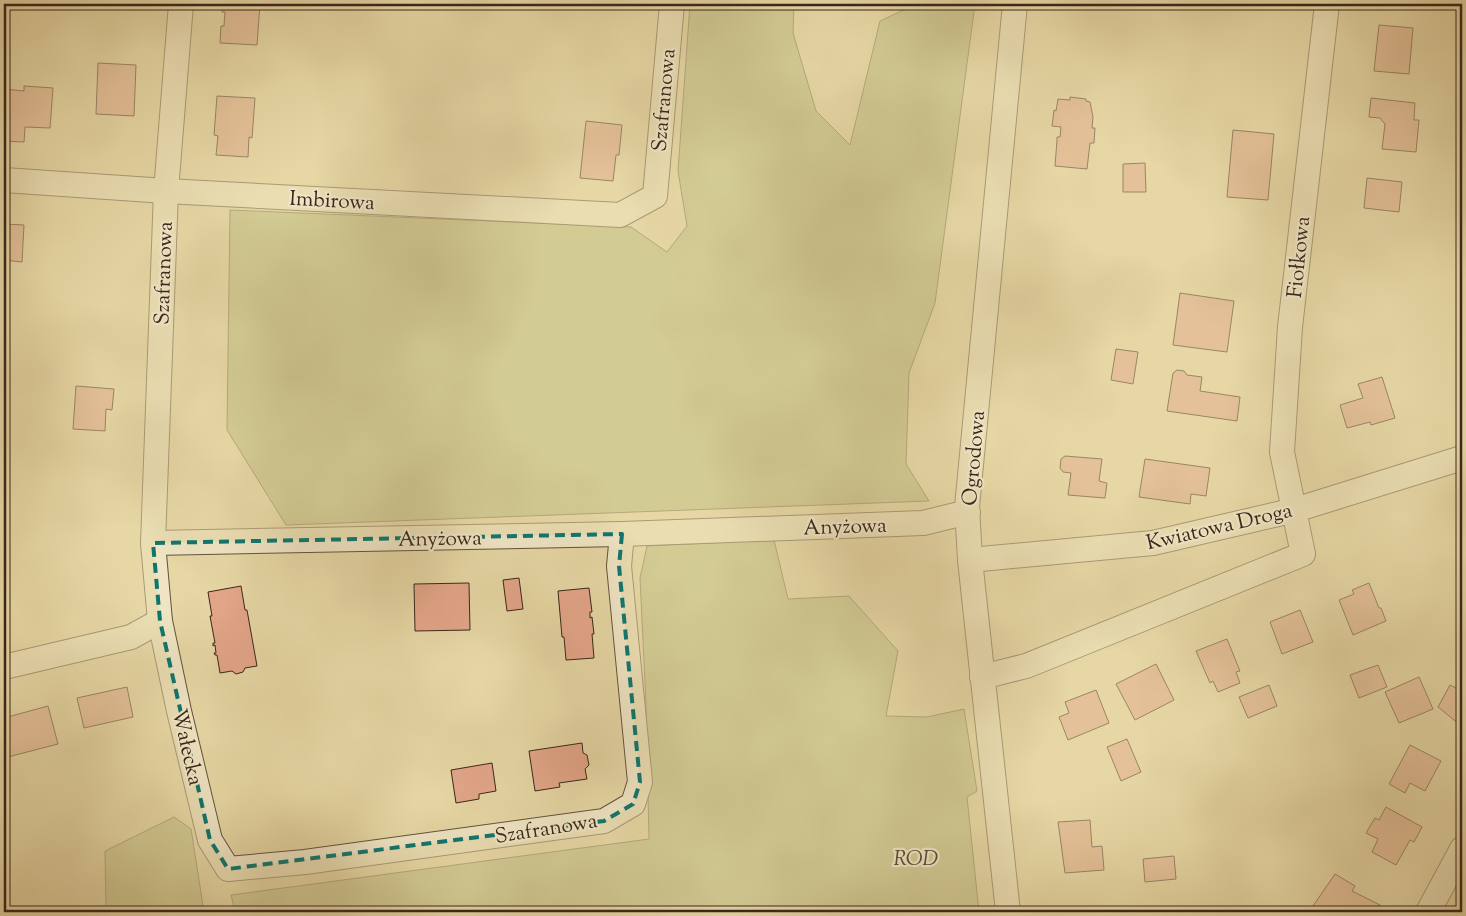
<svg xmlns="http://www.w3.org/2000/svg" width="1466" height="916" font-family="'Sorts Mill Goudy',serif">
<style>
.green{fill:#bdbc81;stroke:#7b714e}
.building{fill:#e3a689;stroke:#39261c}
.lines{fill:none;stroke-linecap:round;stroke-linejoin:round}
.minor-casing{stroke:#64523e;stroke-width:26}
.minor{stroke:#efe5c4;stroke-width:24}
.marked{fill:none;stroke:#0f766e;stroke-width:4;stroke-dasharray:10 6;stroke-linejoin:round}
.labels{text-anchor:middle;stroke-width:4.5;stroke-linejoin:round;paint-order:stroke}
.street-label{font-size:21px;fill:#39261c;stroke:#efe5c4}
.park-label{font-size:21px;font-style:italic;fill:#5a4c35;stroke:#efe5c4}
</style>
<rect width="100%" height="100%" fill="#e6d7a4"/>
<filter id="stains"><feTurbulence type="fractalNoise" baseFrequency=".004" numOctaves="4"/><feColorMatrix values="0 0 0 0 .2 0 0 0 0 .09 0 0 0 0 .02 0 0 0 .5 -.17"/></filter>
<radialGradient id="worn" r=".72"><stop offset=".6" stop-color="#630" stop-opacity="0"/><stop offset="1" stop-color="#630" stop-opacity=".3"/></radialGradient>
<!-- green -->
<g class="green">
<polygon points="690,4 794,4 793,33 816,111 850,145 880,21 908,8 907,4 975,4 935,303 909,373 906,464 929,501 286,525 227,430 230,210 631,227 667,252 687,226 678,171"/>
<polygon points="774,540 788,599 849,596 898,651 886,716 927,717 964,709 977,791 967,797 979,912 235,912 231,895 649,839 646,703 640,578 647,546"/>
<polygon points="174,817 191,829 204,912 106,912 105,851"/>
</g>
<!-- building -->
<g class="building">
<polygon points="223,4 260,4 257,45 220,43 221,26 224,26 225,12 222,12"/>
<polygon points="1379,25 1413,28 1409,74 1374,71"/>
<polygon points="98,63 136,65 134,116 96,114"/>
<polygon points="24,86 53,88 50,128 25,127 24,142 4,141 4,89 24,91"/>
<polygon points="217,96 255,98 252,138 249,137 248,157 216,155 218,136 214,135"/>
<polygon points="1070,97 1086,99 1086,101 1090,102 1093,117 1092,128 1095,128 1094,143 1090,143 1087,169 1055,166 1057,140 1057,137 1060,137 1061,127 1052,126 1054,110 1056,111 1058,99 1070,100"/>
<polygon points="1371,98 1415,103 1414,120 1419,120 1416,152 1382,149 1385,124 1380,118 1369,117"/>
<polygon points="586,121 622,125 619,155 616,155 613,181 580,178"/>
<polygon points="1233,130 1274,134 1268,200 1227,197"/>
<polygon points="1145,163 1146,192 1123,192 1123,164"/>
<polygon points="1367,178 1402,182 1399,212 1364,208"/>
<polygon points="4,224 24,225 22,262 4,260"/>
<polygon points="1180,293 1234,301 1227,352 1173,345"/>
<polygon points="1116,349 1138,352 1133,384 1111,380"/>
<polygon points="1177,370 1184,371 1187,375 1202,377 1200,391 1240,397 1237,421 1167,411 1173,373"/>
<polygon points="1382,377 1395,418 1371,425 1370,422 1347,428 1340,405 1363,398 1358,384"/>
<polygon points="76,386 114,389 112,410 106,409 105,431 73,429"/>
<polygon points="1065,456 1102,459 1099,481 1107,483 1105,498 1068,495 1071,473 1063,472 1060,468 1061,459"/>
<polygon points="1145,459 1210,468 1206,496 1191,494 1190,504 1139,497"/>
<polygon points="519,578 523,609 507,611 503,580"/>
<polygon points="469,583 470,630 415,631 414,584"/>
<polygon points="1369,583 1379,608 1381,608 1386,621 1353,635 1339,600 1354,594 1352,590"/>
<polygon points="241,586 245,610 247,610 257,666 245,668 243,672 236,674 232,671 220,673 217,655 215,655 214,653 216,653 215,645 213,646 213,643 215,643 210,616 212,616 208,592"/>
<polygon points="589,588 592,612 590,612 590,618 592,617 594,634 592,634 594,658 566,660 564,637 562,637 558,591"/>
<polygon points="1300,610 1313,642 1282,654 1270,622"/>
<polygon points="1227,639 1240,671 1236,672 1240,683 1218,692 1213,681 1210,683 1196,651"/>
<polygon points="1156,664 1174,700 1135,720 1116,684"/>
<polygon points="1378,665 1387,687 1359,698 1350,675"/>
<polygon points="1419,677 1433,709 1399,723 1385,692"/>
<polygon points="1269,685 1277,706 1248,718 1239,697"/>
<polygon points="1450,685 1462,691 1462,718 1459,724 1438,707"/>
<polygon points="127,687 133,717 84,728 77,698"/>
<polygon points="1096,690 1109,723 1068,740 1059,717 1069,713 1065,702"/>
<polygon points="48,706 58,744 4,758 4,718"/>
<polygon points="1127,739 1141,772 1121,781 1107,747"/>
<polygon points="582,743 583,753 587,755 589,765 585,769 587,779 559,783 560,787 535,791 529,751"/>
<polygon points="1410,745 1441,761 1425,791 1410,783 1405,793 1389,784"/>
<polygon points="492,763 496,791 479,794 479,799 456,803 451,770"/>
<polygon points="1386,807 1422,827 1414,842 1410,840 1396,865 1372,852 1378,839 1366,833 1375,818 1379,820"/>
<polygon points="1090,820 1092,847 1102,846 1104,870 1065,873 1058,822"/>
<polygon points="1174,856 1176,879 1145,882 1143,859"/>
<polygon points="1335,874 1355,886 1352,891 1380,905 1376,912 1324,912 1313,906"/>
</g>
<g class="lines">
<defs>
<g id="minor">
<polyline points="181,4 166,191 153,543 160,621 179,711 210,840 228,869 305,862 604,821 633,804 640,782 619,566 622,534"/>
<polyline points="4,180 166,191 620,215 655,196 672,4"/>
<polyline points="153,543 622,534 923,523 968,512"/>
<polyline points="970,560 1153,543 1295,510 1462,458"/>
<polyline points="4,667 131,637 160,621"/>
<polyline points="982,677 1026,666 1303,554 1282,452 1290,327 1327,4"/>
<polyline points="1008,912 970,560 967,507 1015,4"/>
<polyline points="1428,912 1462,849"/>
</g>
</defs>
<!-- minor casing -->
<use href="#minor" class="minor-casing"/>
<!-- minor -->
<use href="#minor" class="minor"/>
</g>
<!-- marked area -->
<path d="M0 0H1466V916H0ZM622,534l-3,32 21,216 -7,22 -29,17 -376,48 -18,-29 -50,-219 -7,-78z" fill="#e6d7a4" fill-opacity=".55" fill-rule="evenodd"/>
<path class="marked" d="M622,534l-3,32 21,216 -7,22 -29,17 -376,48 -18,-29 -50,-219 -7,-78z"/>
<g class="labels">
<!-- street labels -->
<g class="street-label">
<text transform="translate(663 100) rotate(-85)" y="7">Szafranowa</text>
<text transform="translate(332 200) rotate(3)" y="7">Imbirowa</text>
<text transform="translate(1298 257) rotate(-84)" y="7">Fiołkowa</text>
<text transform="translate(163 273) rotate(-88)" y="7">Szafranowa</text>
<text transform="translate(973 458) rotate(-85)" y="7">Ogrodowa</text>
<text transform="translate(845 526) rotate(-2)" y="7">Anyżowa</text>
<text transform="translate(1219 526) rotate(-13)" y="7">Kwiatowa Droga</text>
<text transform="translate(440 538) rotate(-1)" y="7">Anyżowa</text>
<text transform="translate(188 747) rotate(77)" y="7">Wałecka</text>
<text transform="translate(546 828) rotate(-9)" y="7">Szafranowa</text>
</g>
<!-- park labels -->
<g class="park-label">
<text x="916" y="865">ROD</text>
</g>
</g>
<!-- margin -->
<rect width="1466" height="916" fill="none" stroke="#e6d7a4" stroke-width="20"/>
<rect x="5" y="5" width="1456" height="906" fill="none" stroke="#39261c" stroke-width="2.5"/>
<rect x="10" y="10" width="1446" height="896" fill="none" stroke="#39261c"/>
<rect width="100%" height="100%" filter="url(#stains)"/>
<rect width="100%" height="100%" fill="url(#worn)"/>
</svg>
